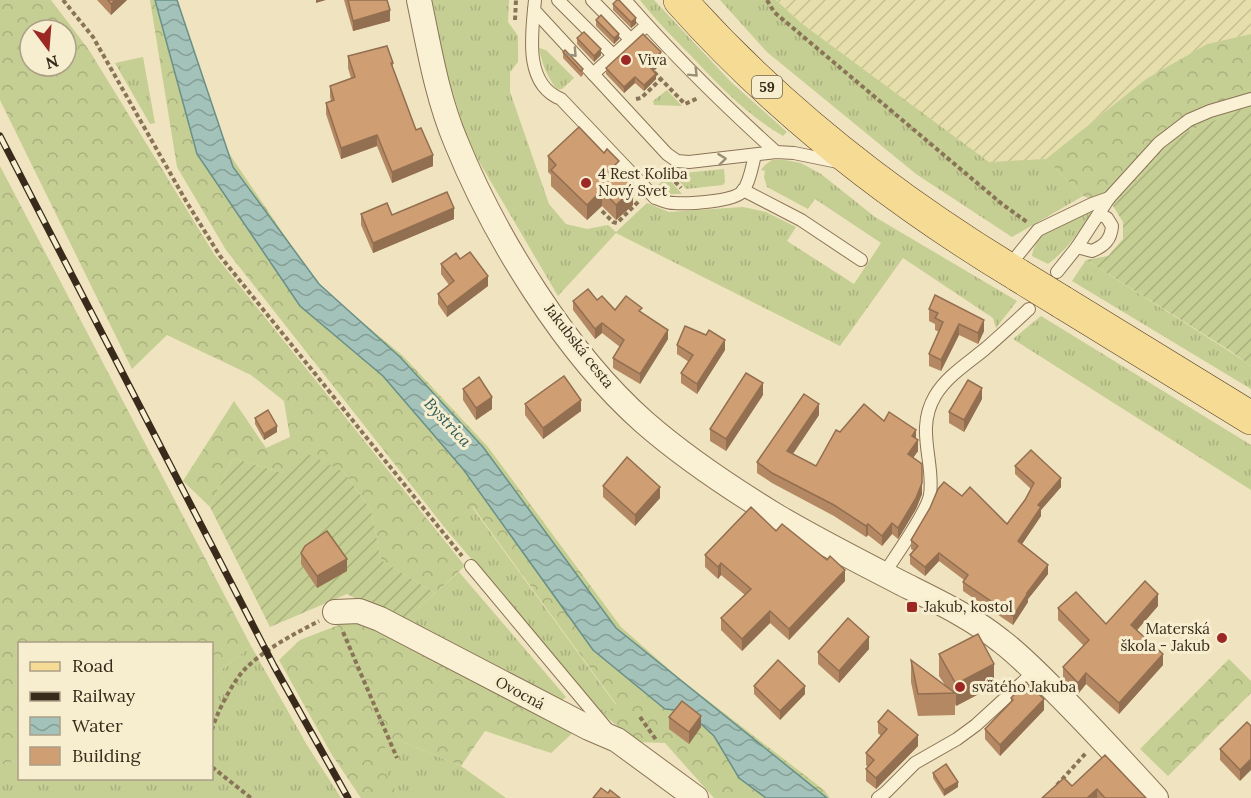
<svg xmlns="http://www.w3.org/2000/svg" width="1251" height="798" font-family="Lora,serif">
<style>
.farmland{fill:url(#farmland-furrows)}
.grass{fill:url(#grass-tufts)}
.forest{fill:url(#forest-crowns);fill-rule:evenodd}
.garden{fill:url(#garden-furrows)}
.water{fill:url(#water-waves);stroke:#699088;stroke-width:1.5}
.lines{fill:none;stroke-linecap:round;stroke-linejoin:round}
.service-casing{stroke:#8a7457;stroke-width:14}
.minor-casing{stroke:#8a7457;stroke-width:26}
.primary-casing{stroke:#57412b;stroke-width:34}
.path{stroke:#8a7457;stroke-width:4;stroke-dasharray:4.5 3;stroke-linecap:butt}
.service{stroke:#faf0d3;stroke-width:12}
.minor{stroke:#faf0d3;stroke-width:24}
.primary{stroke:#f6db94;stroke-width:33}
.rail-casing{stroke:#382b1c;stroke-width:7}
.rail{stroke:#f7edcf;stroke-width:4.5;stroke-dasharray:14;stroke-linecap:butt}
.primary-bridge-casing{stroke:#57412b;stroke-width:34;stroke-linecap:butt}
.primary-bridge{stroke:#f6db94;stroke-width:33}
.wall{fill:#b38863}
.shaded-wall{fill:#926f50}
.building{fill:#d09e73;stroke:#926f50;stroke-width:1.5}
.oneway{stroke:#998e78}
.poi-dot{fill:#9c2824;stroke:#f7edcf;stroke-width:2}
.labels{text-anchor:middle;stroke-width:6;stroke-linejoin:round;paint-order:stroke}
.shield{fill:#f7edcf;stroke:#716552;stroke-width:1.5}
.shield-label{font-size:14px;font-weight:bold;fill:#382b1c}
.poi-label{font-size:15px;fill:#382b1c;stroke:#f7edcf;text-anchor:start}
.street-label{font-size:15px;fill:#382b1c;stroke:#f7edcf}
.water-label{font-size:16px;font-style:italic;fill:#2a5958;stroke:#f7edcf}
</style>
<defs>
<pattern id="farmland-furrows" width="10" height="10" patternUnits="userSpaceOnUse" patternTransform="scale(1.5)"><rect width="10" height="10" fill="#e6dfac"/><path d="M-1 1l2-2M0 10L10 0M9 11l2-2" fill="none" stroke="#c6c093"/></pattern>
<pattern id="grass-tufts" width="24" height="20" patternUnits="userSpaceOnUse" patternTransform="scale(1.5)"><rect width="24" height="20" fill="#c5ce93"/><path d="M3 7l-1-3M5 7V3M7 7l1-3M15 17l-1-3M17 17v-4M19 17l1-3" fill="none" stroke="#aab17e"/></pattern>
<pattern id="forest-crowns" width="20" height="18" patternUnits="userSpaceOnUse" patternTransform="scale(1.5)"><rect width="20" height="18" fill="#c5ce93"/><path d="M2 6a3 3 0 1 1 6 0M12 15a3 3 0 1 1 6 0" fill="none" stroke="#aab17e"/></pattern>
<pattern id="garden-furrows" width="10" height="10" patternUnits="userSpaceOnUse" patternTransform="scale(1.5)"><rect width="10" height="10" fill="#c5ce93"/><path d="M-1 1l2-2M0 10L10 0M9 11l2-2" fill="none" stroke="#aab17e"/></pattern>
<pattern id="water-waves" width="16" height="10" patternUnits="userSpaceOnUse" patternTransform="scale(1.5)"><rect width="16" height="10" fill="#a3c2ba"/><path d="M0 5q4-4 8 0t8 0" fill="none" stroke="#869e96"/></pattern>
</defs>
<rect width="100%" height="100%" fill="#f0e3bf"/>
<!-- farmland -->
<polygon class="farmland" points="776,0 1251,0 1251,34 1207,44 1146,79 1046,159 989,162 801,23"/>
<!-- grass -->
<g class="grass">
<polygon points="432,0 509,0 508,22 518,36 518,62 510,72 510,92 549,204 566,224 587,229 608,225 616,232 647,203 669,212 743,207 766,212 796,227 787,241 854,284 881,243 815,199 808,209 767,187 764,177 765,171 761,170 765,165 772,160 785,160 801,163 821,174 875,217 1017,301 996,328 993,318 903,258 840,346 616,233 558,296 477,158 465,131 446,71"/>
<path d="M640,0h14l77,82 56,50 -4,4c-33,-19 -61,-47 -87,-75 -19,-20 -39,-39 -56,-61z"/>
<polygon points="720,0 776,0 801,23 989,162 1046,159 1083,196 1012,237 916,174 767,52"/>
<path d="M539,48l7,2 28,28 -12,11 -5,1c-10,-14 -15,-26 -18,-42z"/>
<polygon points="143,57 155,123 150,124 115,63"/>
<polygon points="667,90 682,106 654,105 653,101"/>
<polygon points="724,169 725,182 723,185 686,189 673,174"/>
<polygon points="667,177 682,194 683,194 669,194 656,187"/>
<path d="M1088,212l4,1c-13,19 -25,37 -44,51l-16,-8c3,-25 36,-36 56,-44z"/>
<polygon points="1086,260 1229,351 1251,366 1251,389 1072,281"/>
<polygon points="1041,316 1251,445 1251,490 1013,339"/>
<polygon points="472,507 616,705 604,715 445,528"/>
<polygon points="459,572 566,697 560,702 402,622"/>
<polygon points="251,646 307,745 341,798 0,798 0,765 19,760 20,778 212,778 212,677"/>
<polygon points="396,739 461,766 506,798 399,798 377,754"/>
</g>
<!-- forest -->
<g class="forest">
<path d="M0,0h51l38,50 125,204 251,312 -30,27 -54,-33 -10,-50 -27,-38 -61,1 -50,-15 -23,49 -27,-26 51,-80 32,47 24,-11 -6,-36 -33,-26 -84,-40 -35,34 -132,-269zM30,30h36v36h-36z"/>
<polygon points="150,0 177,0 203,115 319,286 403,356 488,447 621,627 680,679 824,790 830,798 714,798 665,743 637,742 604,715 616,704 473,507 445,528 226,250 177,167"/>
<polygon points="1251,34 1251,105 1175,137 1113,206 1083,196 1046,159 1146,79 1207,44"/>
<polygon points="0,166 251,646 212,677 212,644 20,644 19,760 0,765"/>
<polygon points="349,621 371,626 577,729 551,753 485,731 461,766 396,739 378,754 399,798 361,798 332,755 279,660 300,640"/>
<polygon points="1229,659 1251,681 1251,693 1168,776 1140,749"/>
</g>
<!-- garden -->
<g class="garden">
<polygon points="1251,105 1251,366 1229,350 1086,260 1108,256 1123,239 1123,222 1113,206 1175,137"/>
<polygon points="306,453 344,472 371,510 381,560 435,593 402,622 347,594 270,627 210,507 233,458 283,473"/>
</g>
<!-- water -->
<polygon class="water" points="155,0 177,0 233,167 319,284 400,357 483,447 616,628 827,798 766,798 739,778 714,736 687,711 665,709 593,650 463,469 383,376 300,306 197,154"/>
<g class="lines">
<defs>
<g id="service">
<path d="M535,0c-3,32 -12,84 26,99l94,99c7,2 12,5 19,5 13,1 60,-1 69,-12 7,-9 9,-25 12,-36"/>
<polyline points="558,0 614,56"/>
<polyline points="592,0 631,40"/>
<path d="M625,0c47,54 98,104 151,152"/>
<polyline points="534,10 667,154 677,161 689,162 776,152 794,153 838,162"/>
<polyline points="593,74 647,25"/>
<polyline points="743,190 801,220 861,260"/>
<path d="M1077,247l15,4c12,-5 19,-11 20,-25l-5,-8 -8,-4"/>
<polyline points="1009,266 1038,230 1092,204 1109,198"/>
<polyline points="1057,272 1077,247 1109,198 1159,143 1189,120 1210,111 1251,99"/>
<polyline points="471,566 608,730"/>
<path d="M884,574c11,-18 43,-61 46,-79 5,-33 -15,-65 5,-99 12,-20 33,-33 50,-47 15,-13 30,-27 44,-40"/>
<polyline points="878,798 886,792 915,763 957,739 976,725 1035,671"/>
</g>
<g id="minor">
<path d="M419,0c10,48 18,97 37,142 39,96 111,212 188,280 41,36 88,67 134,95 41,24 84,46 125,67 34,17 68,33 98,57 21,16 39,35 58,54 33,33 65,68 97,103"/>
<polyline points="335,612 359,611 380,619 589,728 617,740 696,798"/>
</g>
<g id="primary">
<path d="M680,0c96,108 214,200 338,275"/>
<polyline points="1062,302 1251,418"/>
</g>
</defs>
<!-- service casing -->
<use href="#service" class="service-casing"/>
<!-- minor casing -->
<use href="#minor" class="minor-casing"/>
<!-- primary casing -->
<use href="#primary" class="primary-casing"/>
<!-- path -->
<g class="path">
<polyline points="63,0 93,37 186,201 220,256 462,556"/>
<polyline points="767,0 774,12 1002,204 1027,222"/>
<polyline points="515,20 516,0"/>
<polyline points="661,62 652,70 685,104 698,98"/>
<polyline points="636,99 641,98 661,79"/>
<polyline points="670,176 681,188"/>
<polyline points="602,211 613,222 617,223 639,201"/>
<polyline points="343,632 397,758"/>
<polyline points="640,717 657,741"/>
<path d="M212,730c4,-16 21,-49 33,-61 20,-20 49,-35 74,-48"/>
<polyline points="212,767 251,798"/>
<polyline points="1057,785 1086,753"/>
</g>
<!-- service -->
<use href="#service" class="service"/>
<!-- minor -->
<use href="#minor" class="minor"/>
<!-- primary -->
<use href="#primary" class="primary"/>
<defs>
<polyline id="rail" points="0,136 274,666 348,798"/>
</defs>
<!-- rail casing -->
<use href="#rail" class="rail-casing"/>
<!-- rail -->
<use href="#rail" class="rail"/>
<defs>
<polyline id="primary-bridge" points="1018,275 1062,302"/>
</defs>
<!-- primary-bridge casing -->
<use href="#primary-bridge" class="primary-bridge-casing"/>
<!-- primary-bridge -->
<use href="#primary-bridge" class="primary-bridge"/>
</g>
<!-- wall -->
<g class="wall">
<polygon points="97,0 127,0 111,15"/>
<polygon points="344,0 387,0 390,21 353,31"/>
<polygon points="613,4 636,24 631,28 613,10"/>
<polygon points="596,20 619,39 614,44 596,26"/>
<polygon points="577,38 601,55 594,62 577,44"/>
<polygon points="563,52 583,69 583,75 581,77 563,58"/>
<polygon points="348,56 393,63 393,69 416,130 433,166 392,183 377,146 341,159 326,114 326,103 331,101 330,97 330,86 351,78 348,68"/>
<polygon points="661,58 651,68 656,79 644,91 635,83 624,93 606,74 606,68"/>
<polygon points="548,156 619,169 633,205 616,220 602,206 587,220 551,186 551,175 548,172"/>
<polygon points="361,214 392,215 454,219 373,253 361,225"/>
<polygon points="460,259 488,286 447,317 438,304 438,294 449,285 441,274 441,264"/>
<polygon points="573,301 615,310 642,313 668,339 640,384 613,368 613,358 620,347 602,333 595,339 573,310"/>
<polygon points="929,309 984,331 978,344 959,335 941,371 929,366 929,354 939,332 935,330 935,324 929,321"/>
<polygon points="677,345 725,350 697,394 681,383 681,373 689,362 677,354"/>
<polygon points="463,389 492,409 476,420 463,400"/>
<polygon points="763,395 726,451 710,441 710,429"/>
<polygon points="982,399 964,432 949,423 949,412"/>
<polygon points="525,404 581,411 543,439 525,415"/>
<polygon points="819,415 793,454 816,466 840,432 884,421 916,439 918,451 913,458 922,494 916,509 898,539 892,534 882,546 868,535 866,537 834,516 772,483 757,473 757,462"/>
<polygon points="255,418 277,432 264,440 255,424"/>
<polygon points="1015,466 1061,487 1041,510 1041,516 1022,544 1048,574 1028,599 1028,602 1013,625 963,591 963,582 964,580 939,561 925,576 910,564 910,555 914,551 911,549 911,540 962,496 1007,524 1025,500 1031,489 1015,474"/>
<polygon points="603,486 660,498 635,526 603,497"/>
<polygon points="776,531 845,581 789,640 770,623 742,651 721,630 721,618 745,595 721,575 718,579 705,567 705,555"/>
<polygon points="301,553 347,571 317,588 301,564"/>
<polygon points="1158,606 1137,630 1163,665 1119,714 1086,684 1078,694 1063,679 1063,667 1084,646 1058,620 1058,608 1106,624"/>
<polygon points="869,649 839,683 818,664 818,652"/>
<polygon points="939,654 994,686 956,706 955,704 955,715 918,716 911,682 911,660 945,685 939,676"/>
<polygon points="754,686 805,694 780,720 754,694"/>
<polygon points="1011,698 1044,710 1000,756 985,739 985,729 1011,702"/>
<polygon points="669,717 701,727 689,744 669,729"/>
<polygon points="878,722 918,746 876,789 866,781 866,769 868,767 866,765 866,753 881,736 878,733"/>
<polygon points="1251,726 1240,781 1220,760 1220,749"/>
<polygon points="1105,755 1146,798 1042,798 1072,786"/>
<polygon points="933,773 958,787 944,796 933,778"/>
</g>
<!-- shaded-wall -->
<g class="shaded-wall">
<polygon points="115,0 127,0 111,15 111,4"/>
<polygon points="316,0 326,0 316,3"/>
<polygon points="390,10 390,21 353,31 353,21"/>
<polygon points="636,18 636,24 631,28 631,22"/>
<polygon points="619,34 619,39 614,44 614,38"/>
<polygon points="601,49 601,55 594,62 594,56"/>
<polygon points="661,52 661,58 648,71 648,65"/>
<polygon points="656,74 656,79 644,91 644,85"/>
<polygon points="635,77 635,83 624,93 624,87"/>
<polygon points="377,135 377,146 341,159 341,148"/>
<polygon points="433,155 433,166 392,183 392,172"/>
<polygon points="633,189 633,205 616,220 616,205"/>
<polygon points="602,190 602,206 587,220 587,205"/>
<polygon points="454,208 454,219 373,253 373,243"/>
<polygon points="488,276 488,286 447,317 447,307"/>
<polygon points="984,320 984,331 978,344 978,333"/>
<polygon points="602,323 602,333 595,339 595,329"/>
<polygon points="959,324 959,335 941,371 941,360"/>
<polygon points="668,330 668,339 640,384 640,374"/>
<polygon points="725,340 725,350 697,394 697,384"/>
<polygon points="763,383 763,395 726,451 726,439"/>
<polygon points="982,388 982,399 964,432 964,420"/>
<polygon points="492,397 492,409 476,420 476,408"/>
<polygon points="581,400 581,411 543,439 543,428"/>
<polygon points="819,404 819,415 787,462 787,451"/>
<polygon points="277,426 277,432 264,440 264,434"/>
<polygon points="916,430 916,441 912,436"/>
<polygon points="918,440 918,451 908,465 908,454"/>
<polygon points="922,464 922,494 916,509 898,539 898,528"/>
<polygon points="1061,478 1061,487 1041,510 1041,516 1018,550 1018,541 1038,505"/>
<polygon points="660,487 660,498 635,526 635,515"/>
<polygon points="892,523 892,534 882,546 882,536"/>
<polygon points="868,524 868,535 866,537 866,526"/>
<polygon points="939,553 939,561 925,576 925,567"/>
<polygon points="347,559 347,571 317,588 317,576"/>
<polygon points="721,563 721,575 718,579 718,567"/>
<polygon points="1048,565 1048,574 1028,599 1028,602 1013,625 1013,616 1027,593"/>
<polygon points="845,570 845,581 789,640 789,629"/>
<polygon points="1158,594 1158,606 1131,637 1131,625"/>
<polygon points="770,611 770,623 742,651 742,639"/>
<polygon points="869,637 869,649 839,683 839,671"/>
<polygon points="1163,654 1163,665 1119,714 1119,703"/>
<polygon points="994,664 994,686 956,706 956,684"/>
<polygon points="1086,673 1086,684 1078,694 1078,683"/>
<polygon points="805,686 805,694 780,720 780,711"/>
<polygon points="1044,699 1044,710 1000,756 1000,745"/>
<polygon points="701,716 701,727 689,744 689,732"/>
<polygon points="918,735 918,746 876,789 876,778"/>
<polygon points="1251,759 1251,770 1240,781 1240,770"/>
<polygon points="958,782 958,787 944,796 944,790"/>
<polygon points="1097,789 1097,798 1087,798"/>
</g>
<!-- building -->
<g class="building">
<polygon points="108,0 115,0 111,4"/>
<polygon points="348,0 387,0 390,10 353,21"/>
<polygon points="617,0 619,0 636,18 631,22 613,4"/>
<polygon points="601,15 619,34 614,38 596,20"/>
<polygon points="584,32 601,49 594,56 577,38"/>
<polygon points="643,34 661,52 648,65 656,74 644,85 635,77 624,87 606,68"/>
<polygon points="387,46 393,63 391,63 416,130 421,128 433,155 392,172 377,135 341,148 326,103 334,100 330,86 355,77 348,56"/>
<polygon points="565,50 583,69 581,71 563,52"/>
<polygon points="579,127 604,153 607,149 619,161 615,165 633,183 633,189 616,205 602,190 587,205 551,170 556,165 548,156"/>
<polygon points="447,192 454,208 373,243 361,214 387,203 392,215"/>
<polygon points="470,252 488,276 447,307 438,294 454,281 441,264 456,253 460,259"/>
<polygon points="588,289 597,300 602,296 615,310 626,296 642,308 639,311 668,330 640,374 613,358 624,340 602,323 595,329 573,301"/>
<polygon points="935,295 984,320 978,333 959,324 941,360 929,354 943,322 935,318 938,313 929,309"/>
<polygon points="685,326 706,335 709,330 725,340 697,384 681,373 693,355 677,345"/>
<polygon points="746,373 763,383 726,439 710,429"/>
<polygon points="564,376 581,400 543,428 525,404"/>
<polygon points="479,377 492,397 476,408 463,389"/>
<polygon points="968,380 982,388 964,420 949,412"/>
<polygon points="804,394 819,404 787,451 816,466 836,430 840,432 864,404 884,421 889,412 916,430 912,436 918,440 908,454 922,464 922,483 916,498 898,528 892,523 882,536 868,524 866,526 834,505 772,473 757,462"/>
<polygon points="268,410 277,426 264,434 255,418"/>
<polygon points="1031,450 1061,478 1038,505 1041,507 1018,541 1048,565 1027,593 1028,593 1013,616 963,582 968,575 939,553 925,567 910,555 918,546 911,540 930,508 938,489 944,482 962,496 970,487 1007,524 1025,500 1034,483 1015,466"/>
<polygon points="627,457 660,487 635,515 603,486"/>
<polygon points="751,507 776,531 782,524 827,560 830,556 845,570 789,629 770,611 742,639 721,618 751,589 721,563 718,567 705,555"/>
<polygon points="327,531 347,559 317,576 301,553 305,546"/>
<polygon points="1145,581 1158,594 1131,625 1163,654 1119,703 1086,673 1078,683 1063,667 1089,640 1058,608 1076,592 1106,624"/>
<polygon points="848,618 869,637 839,671 818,652"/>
<polygon points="978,634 994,664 956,684 939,654"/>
<polygon points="778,660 805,686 780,711 754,686"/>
<polygon points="911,660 955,693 918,694"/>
<polygon points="1026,682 1044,699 1000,745 985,729 1013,700 1011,698"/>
<polygon points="682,701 701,716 689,732 669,717"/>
<polygon points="888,710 918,735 876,778 866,769 874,760 866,753 887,729 878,722"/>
<polygon points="1247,722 1251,726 1251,759 1240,770 1220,749"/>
<polygon points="1105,755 1146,798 1105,798 1097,789 1087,798 1042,798 1064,778 1072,786"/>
<polygon points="946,764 958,782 944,790 933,773"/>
<polygon points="601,788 608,793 610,790 620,798 593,798"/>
</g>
<!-- one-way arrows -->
<defs><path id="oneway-chevron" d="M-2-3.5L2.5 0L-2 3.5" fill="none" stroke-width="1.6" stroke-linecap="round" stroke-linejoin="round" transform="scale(1.5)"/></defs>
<g class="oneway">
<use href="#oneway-chevron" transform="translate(573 53) rotate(47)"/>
<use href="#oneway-chevron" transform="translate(694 73) rotate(45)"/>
<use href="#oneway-chevron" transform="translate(722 159) rotate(-7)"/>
</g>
<!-- markers -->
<g class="poi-dot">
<circle cx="626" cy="60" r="6"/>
<circle cx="586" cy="183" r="6"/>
<rect x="906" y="601" width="12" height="12" rx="3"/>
<circle cx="1222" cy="638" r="6"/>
<circle cx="960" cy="687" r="6"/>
</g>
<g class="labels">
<!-- shield labels -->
<rect class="shield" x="752" y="76" width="30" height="22" rx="4.5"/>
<g class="shield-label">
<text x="767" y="92">59</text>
</g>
<!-- poi labels -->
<g class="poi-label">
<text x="638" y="65">Viva</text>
<text x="598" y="179">4 Rest Koliba<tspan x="598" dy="17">Nový Svet</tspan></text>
<text x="924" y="612">Jakub, kostol</text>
<text x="1210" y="634" text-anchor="end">Materská<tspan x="1210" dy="17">škola - Jakub</tspan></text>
<text x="972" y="692">svätého Jakuba</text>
</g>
<!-- street labels -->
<g class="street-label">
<text transform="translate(579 346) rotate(52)" y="5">Jakubská cesta</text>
<text transform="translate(520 693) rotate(28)" y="5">Ovocná</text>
</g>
<!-- water labels -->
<g class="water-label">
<text transform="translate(448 422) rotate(47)" y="6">Bystrica</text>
</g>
</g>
<!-- legend -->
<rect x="18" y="642" width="195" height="138" fill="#f7edcf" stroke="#ab9f87" stroke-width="1.5"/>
<rect x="30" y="662" width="30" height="9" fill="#f6db94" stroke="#ab9f87" stroke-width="1.5"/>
<text x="72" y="672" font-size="18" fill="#382b1c">Road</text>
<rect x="30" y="692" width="30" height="9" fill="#382b1c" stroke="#ab9f87" stroke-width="1.5"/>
<text x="72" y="702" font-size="18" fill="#382b1c">Railway</text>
<rect x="30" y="717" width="30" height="18" fill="url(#water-waves)" stroke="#ab9f87" stroke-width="1.5"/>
<text x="72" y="732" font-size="18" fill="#382b1c">Water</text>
<rect x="30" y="747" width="30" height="18" fill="#d09e73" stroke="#ab9f87" stroke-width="1.5"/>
<text x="72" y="762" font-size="18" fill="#382b1c">Building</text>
<!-- north arrow -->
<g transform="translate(48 48) rotate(164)"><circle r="28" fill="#f7edcf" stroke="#ab9f87" stroke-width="1.5"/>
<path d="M0-4.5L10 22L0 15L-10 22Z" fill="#9c2824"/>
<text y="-9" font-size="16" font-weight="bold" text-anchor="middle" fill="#382b1c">N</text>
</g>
</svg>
